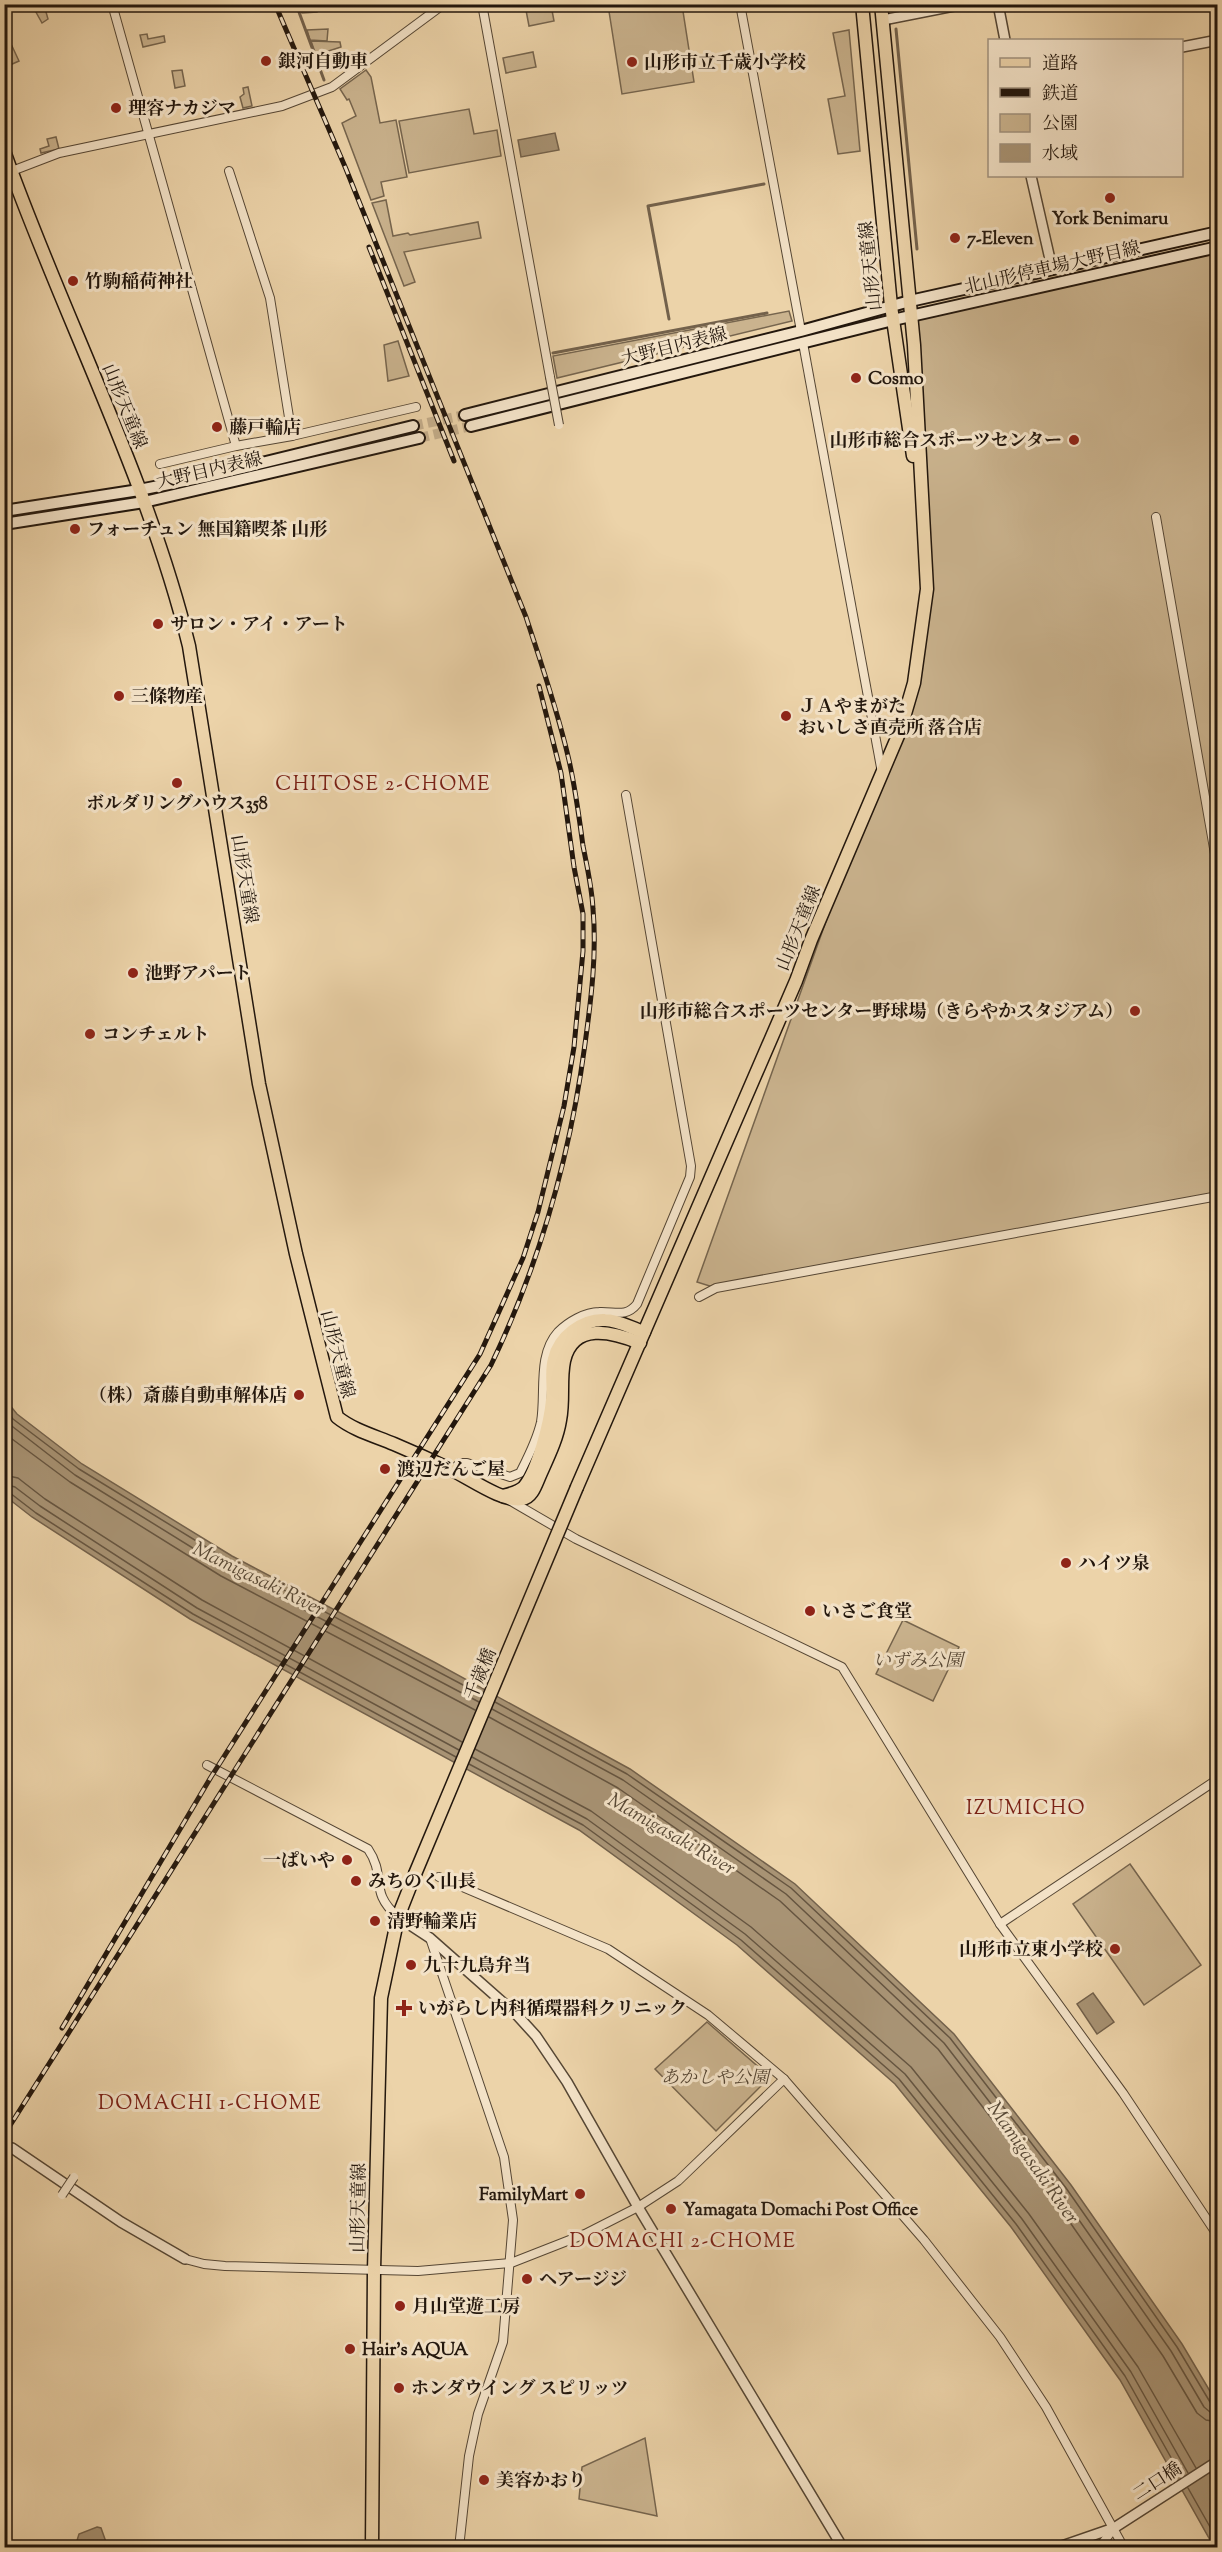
<svg xmlns="http://www.w3.org/2000/svg" width="1222" height="2552" font-family="'Sorts Mill Goudy','Noto Serif JP',serif">
<style>
.green{fill:#cab38e;stroke:#76654e;stroke-width:1.5}
.water{fill:#a89374;stroke:#73614b;stroke-width:1.5}
.lines{fill:none;stroke-linecap:round;stroke-linejoin:round}
.shore{stroke:#665540;stroke-width:1.5}
.stream{stroke:#73614b;stroke-width:3}
.secondary-tunnel{stroke:#c4ad8a;stroke-width:10;stroke-dasharray:10 5;stroke-linecap:butt}
.minor-casing{stroke:#554634;stroke-width:10}
.tertiary-casing{stroke:#554634;stroke-width:12}
.secondary-casing{stroke:#23170d;stroke-width:14}
.primary-casing{stroke:#23170d;stroke-width:15}
.minor{stroke:#f3e2c7;stroke-width:8}
.tertiary{stroke:#f3e2c7;stroke-width:9}
.secondary{stroke:#f3e2c7;stroke-width:10}
.primary{stroke:#ecd3a9;stroke-width:12}
.rail-casing{stroke:#23170d;stroke-width:5}
.rail{stroke:#f3e2c7;stroke-width:3;stroke-dasharray:9;stroke-linecap:butt}
.minor-bridge-casing{stroke:#554634;stroke-width:10;stroke-linecap:butt}
.primary-bridge-casing{stroke:#23170d;stroke-width:15;stroke-linecap:butt}
.minor-bridge{stroke:#f3e2c7;stroke-width:8}
.primary-bridge{stroke:#ecd3a9;stroke-width:12}
.poi-dot{fill:#8f2418;stroke:#f3e2c7;stroke-width:2}
.labels{text-anchor:middle;stroke-width:6;stroke-linejoin:round;paint-order:stroke}
.poi-label{font-size:18px;font-weight:bold;fill:#23170d;stroke:#f3e2c7;text-anchor:start}
.street-label{font-size:18px;fill:#23170d;stroke:#f3e2c7}
.park-label{font-size:18px;font-style:italic;fill:#554634;stroke:#f3e2c7}
.neighbourhood-label{font-size:20px;letter-spacing:1.5px;fill:#7a1f14;stroke:#f3e2c7}
.water-label{font-size:20px;font-style:italic;fill:#584936;stroke:#f3e2c7}
</style>
<rect width="100%" height="100%" fill="#ecd3a9"/>
<filter id="stains"><feTurbulence type="fractalNoise" baseFrequency=".00333" numOctaves="4"/><feColorMatrix values="0 0 0 0 .2 0 0 0 0 .09 0 0 0 0 .02 0 0 0 .5 -.17"/></filter>
<radialGradient id="worn" r=".72"><stop offset=".6" stop-color="#630" stop-opacity="0"/><stop offset="1" stop-color="#630" stop-opacity=".3"/></radialGradient>
<!-- green -->
<g class="green">
<polygon points="32,5 44,5 48,19 42,23"/>
<polygon points="299,5 316,5 317,12 302,13"/>
<polygon points="525,5 551,5 554,21 529,26"/>
<polygon points="608,5 682,5 694,82 622,94"/>
<polygon points="328,29 327,41 310,40 307,30"/>
<polygon points="849,30 860,151 838,154 828,99 845,96 833,33"/>
<polygon points="147,34 148,39 164,36 165,42 143,47 140,35"/>
<polygon points="311,41 340,42 341,47 316,55"/>
<polygon points="12,46 19,61 10,65 5,55 5,49"/>
<polygon points="533,52 536,67 506,73 503,58"/>
<polygon points="182,70 185,86 175,88 172,71"/>
<polygon points="366,70 371,77 380,123 396,120 407,177 381,182 384,196 371,200 342,123 356,116 349,99 347,100 340,89"/>
<polygon points="248,87 252,106 243,108 240,97 244,94 243,88"/>
<polygon points="469,109 474,134 497,130 501,156 409,173 399,121"/>
<polygon points="56,137 59,149 41,153 40,149 49,146 47,139"/>
<polygon points="386,200 393,236 408,233 410,235 478,222 481,238 404,252 415,282 404,286 372,203"/>
<polygon points="1217,247 1217,1196 716,1288 697,1282 854,843 900,731 927,589 911,316"/>
<polygon points="789,311 792,321 557,378 553,356"/>
<polygon points="398,341 409,376 388,381 384,345"/>
<polygon points="903,1620 959,1647 933,1701 876,1674"/>
<polygon points="1130,1864 1201,1965 1144,2005 1073,1904"/>
<polygon points="707,2022 770,2077 716,2131 655,2069"/>
<polygon points="645,2438 657,2516 579,2499 582,2467"/>
</g>
<!-- water -->
<g class="water">
<polygon points="555,133 559,150 521,157 518,140"/>
<polygon points="4,1398 17,1414 82,1464 232,1556 434,1662 630,1769 795,1884 954,2034 1071,2185 1182,2344 1217,2403 1217,2547 1214,2547 1120,2380 1011,2227 895,2084 737,1945 579,1830 190,1619 32,1517 5,1496"/>
<polygon points="1093,1993 1114,2022 1097,2034 1077,2004"/>
<polygon points="97,2527 101,2528 106,2542 122,2541 125,2547 75,2547 79,2534"/>
</g>
<g class="lines">
<!-- shore -->
<g class="shore">
<polyline points="4,1408 13,1419 79,1469 229,1561 482,1695"/>
<polyline points="4,1420 75,1475 225,1568 479,1702"/>
<polyline points="4,1433 70,1482 221,1576 475,1710"/>
<polyline points="4,1475 18,1478 45,1499 202,1600 462,1742"/>
<polyline points="4,1484 15,1487 40,1506 197,1608 459,1750"/>
<polyline points="4,1492 10,1493 36,1513 193,1614 456,1757"/>
<polyline points="495,1702 627,1774 791,1888 950,2038 1066,2188 1177,2347 1210,2402 1218,2405"/>
<polyline points="492,1709 623,1780 786,1894 944,2043 1060,2193 1171,2351 1204,2407 1210,2412 1218,2413"/>
<polyline points="489,1717 618,1788 780,1901 938,2049 1053,2198 1163,2356 1197,2413 1206,2420 1218,2422"/>
<polyline points="475,1749 591,1811 751,1927 911,2067 1029,2214 1138,2367 1196,2468"/>
<polyline points="472,1757 587,1819 745,1934 905,2074 1022,2219 1131,2372 1188,2473"/>
<polyline points="469,1764 583,1825 741,1940 899,2079 1016,2224 1125,2376 1182,2477"/>
<polyline points="1188,2488 1218,2541"/>
</g>
<!-- stream -->
<g class="stream">
<polyline points="296,4 324,80"/>
<polyline points="896,29 917,249"/>
<polyline points="669,319 648,206 764,184"/>
<polyline points="553,353 767,313"/>
</g>
<!-- secondary-tunnel -->
<g class="secondary-tunnel">
<polyline points="413,426 465,415"/>
<polyline points="419,438 471,426"/>
</g>
<defs>
<g id="minor">
<polyline points="112,4 236,446 160,464"/>
<polyline points="482,4 550,377"/>
<polyline points="740,4 801,331"/>
<polyline points="12,171 59,153 282,106 332,87 444,4"/>
<polyline points="229,171 270,298 292,436"/>
<polyline points="803,343 882,773"/>
<polyline points="236,446 292,436 416,407"/>
<polyline points="1156,517 1215,854"/>
<polyline points="699,1297 716,1288 1218,1196"/>
<path d="M452,1470l8,-7h7l43,14 10,-4c8,-16 17,-33 21,-51 5,-29 -4,-67 17,-90 10,-10 27,-20 41,-20 15,-1 27,6 38,-8l53,-127 1,-11 -65,-371"/>
<polyline points="509,1500 576,1539 842,1667 1000,1924 1123,2093 1218,2236"/>
<path d="M207,1765l161,84c19,28 0,42 30,68"/>
<polyline points="439,1877 608,1949 708,2015 784,2079 924,2240 1000,2337 1046,2407 1124,2548"/>
<polyline points="1000,1924 1218,1779"/>
<polyline points="430,1938 504,2157 513,2220 503,2342 478,2414 469,2456 459,2548"/>
<polyline points="185,2259 204,2264 225,2266 418,2271 511,2263 585,2234 638,2207 678,2181 784,2079"/>
<polyline points="1099,2548 1114,2528"/>
</g>
<g id="tertiary">
<polyline points="998,4 1005,40"/>
<polyline points="883,20 964,4"/>
<polyline points="1182,47 1218,40"/>
<polyline points="1031,176 1052,268"/>
<polyline points="398,1917 430,1938 516,2014 536,2036 567,2082 638,2207 843,2548"/>
<polyline points="12,2148 121,2222 185,2259"/>
<polyline points="1056,2548 1114,2528 1218,2461"/>
</g>
<g id="secondary">
<polyline points="465,415 801,331 910,301 1218,232"/>
<polyline points="471,426 893,320 1218,247"/>
<polyline points="4,511 139,490 209,476 413,426"/>
<polyline points="4,524 144,502 419,438"/>
</g>
<g id="primary">
<polyline points="862,4 891,306 913,456"/>
<path d="M4,151c59,166 143,324 185,495l70,438 37,170 41,163c16,13 38,19 57,27 19,8 39,17 58,26 17,8 52,33 70,29 10,-1 14,-15 18,-24 8,-18 17,-36 20,-55 4,-20 0,-40 4,-59 9,-40 49,-29 76,-18"/>
<polyline points="577,1487 796,981 811,940 900,731 914,683 927,589 914,345 881,4"/>
<path d="M503,1496c7,-2 16,-4 21,-9 14,-17 26,-65 28,-87 2,-14 -2,-28 2,-41 5,-22 28,-40 51,-39 13,0 26,8 39,12"/>
<polyline points="372,2548 374,2270 381,1998 398,1917 415,1874"/>
</g>
</defs>
<!-- minor casing -->
<use href="#minor" class="minor-casing"/>
<!-- tertiary casing -->
<use href="#tertiary" class="tertiary-casing"/>
<!-- secondary casing -->
<use href="#secondary" class="secondary-casing"/>
<!-- primary casing -->
<use href="#primary" class="primary-casing"/>
<!-- minor -->
<use href="#minor" class="minor"/>
<!-- tertiary -->
<use href="#tertiary" class="tertiary"/>
<!-- secondary -->
<use href="#secondary" class="secondary"/>
<!-- primary -->
<use href="#primary" class="primary"/>
<defs>
<g id="rail">
<polyline points="369,247 454,461"/>
<polyline points="62,2028 211,1777 480,1354 523,1258 538,1212 564,1106 574,1047 583,951 583,914 574,867 561,773 539,686"/>
<path d="M4,2135l487,-770c49,-102 79,-208 94,-321 6,-44 12,-90 8,-135 -1,-21 -6,-43 -10,-63 -4,-30 -8,-61 -15,-90 -11,-47 -27,-93 -42,-139l-180,-448 -71,-165"/>
</g>
</defs>
<!-- rail casing -->
<use href="#rail" class="rail-casing"/>
<!-- rail -->
<use href="#rail" class="rail"/>
<defs>
<g id="minor-bridge">
<polyline points="550,377 559,425"/>
<polyline points="62,2195 74,2177"/>
</g>
<polyline id="primary-bridge" points="415,1874 577,1487"/>
</defs>
<!-- minor-bridge casing -->
<use href="#minor-bridge" class="minor-bridge-casing"/>
<!-- primary-bridge casing -->
<use href="#primary-bridge" class="primary-bridge-casing"/>
<!-- minor-bridge -->
<use href="#minor-bridge" class="minor-bridge"/>
<!-- primary-bridge -->
<use href="#primary-bridge" class="primary-bridge"/>
</g>
<!-- markers -->
<g class="poi-dot">
<circle cx="266" cy="61" r="6"/>
<circle cx="632" cy="62" r="6"/>
<circle cx="116" cy="108" r="6"/>
<circle cx="1110" cy="198" r="6"/>
<circle cx="955" cy="238" r="6"/>
<circle cx="73" cy="281" r="6"/>
<circle cx="856" cy="378" r="6"/>
<circle cx="217" cy="427" r="6"/>
<circle cx="1074" cy="440" r="6"/>
<circle cx="75" cy="529" r="6"/>
<circle cx="158" cy="624" r="6"/>
<circle cx="119" cy="696" r="6"/>
<circle cx="786" cy="716" r="6"/>
<circle cx="177" cy="783" r="6"/>
<circle cx="133" cy="973" r="6"/>
<circle cx="1135" cy="1011" r="6"/>
<circle cx="90" cy="1034" r="6"/>
<circle cx="299" cy="1395" r="6"/>
<circle cx="385" cy="1469" r="6"/>
<circle cx="1066" cy="1563" r="6"/>
<circle cx="810" cy="1611" r="6"/>
<circle cx="347" cy="1860" r="6"/>
<circle cx="356" cy="1881" r="6"/>
<circle cx="375" cy="1921" r="6"/>
<circle cx="1115" cy="1949" r="6"/>
<circle cx="411" cy="1965" r="6"/>
<path d="M401 1999h6v6h6v6h-6v6h-6v-6h-6v-6h6z"/>
<circle cx="580" cy="2194" r="6"/>
<circle cx="671" cy="2209" r="6"/>
<circle cx="527" cy="2279" r="6"/>
<circle cx="400" cy="2306" r="6"/>
<circle cx="350" cy="2349" r="6"/>
<circle cx="399" cy="2388" r="6"/>
<circle cx="484" cy="2480" r="6"/>
</g>
<g class="labels">
<!-- poi labels -->
<g class="poi-label">
<text x="278" y="67">銀河自動車</text>
<text x="644" y="68">山形市立千歳小学校</text>
<text x="128" y="114">理容ナカジマ</text>
<text x="1110" y="224" text-anchor="middle">York Benimaru</text>
<text x="967" y="244">7-Eleven</text>
<text x="85" y="287">竹駒稲荷神社</text>
<text x="868" y="384">Cosmo</text>
<text x="229" y="433">藤戸輪店</text>
<text x="1062" y="446" text-anchor="end">山形市総合スポーツセンター</text>
<text x="87" y="535">フォーチュン 無国籍喫茶 山形</text>
<text x="170" y="630">サロン・アイ・アート</text>
<text x="131" y="702">三條物産</text>
<text x="798" y="712">ＪＡやまがた<tspan x="798" dy="21">おいしさ直売所 落合店</tspan></text>
<text x="177" y="809" text-anchor="middle">ボルダリングハウス358</text>
<text x="145" y="979">池野アパート</text>
<text x="1123" y="1017" text-anchor="end">山形市総合スポーツセンター野球場（きらやかスタジアム）</text>
<text x="102" y="1040">コンチェルト</text>
<text x="287" y="1401" text-anchor="end">（株）斎藤自動車解体店</text>
<text x="397" y="1475">渡辺だんご屋</text>
<text x="1078" y="1569">ハイツ泉</text>
<text x="822" y="1617">いさご食堂</text>
<text x="335" y="1866" text-anchor="end">一ぱいや</text>
<text x="368" y="1887">みちのく山長</text>
<text x="387" y="1927">清野輪業店</text>
<text x="1103" y="1955" text-anchor="end">山形市立東小学校</text>
<text x="423" y="1971">九十九鳥弁当</text>
<text x="418" y="2014">いがらし内科循環器科クリニック</text>
<text x="568" y="2200" text-anchor="end">FamilyMart</text>
<text x="683" y="2215">Yamagata Domachi Post Office</text>
<text x="539" y="2285">ヘアージジ</text>
<text x="412" y="2312">月山堂遊工房</text>
<text x="362" y="2355">Hair's AQUA</text>
<text x="411" y="2394">ホンダウイング スピリッツ</text>
<text x="496" y="2486">美容かおり</text>
</g>
<!-- street labels -->
<g class="street-label">
<text transform="translate(870 266) rotate(-96)" y="6">山形天童線</text>
<text transform="translate(1052 267) rotate(-13)" y="6">北山形停車場大野目線</text>
<text transform="translate(674 346) rotate(-14)" y="6">大野目内表線</text>
<text transform="translate(125 406) rotate(68)" y="6">山形天童線</text>
<text transform="translate(209 470) rotate(-13)" y="6">大野目内表線</text>
<text transform="translate(245 879) rotate(81)" y="6">山形天童線</text>
<text transform="translate(798 928) rotate(-68)" y="6">山形天童線</text>
<text transform="translate(338 1354) rotate(76)" y="6">山形天童線</text>
<text transform="translate(480 1674) rotate(-67)" y="6">千歳橋</text>
<text transform="translate(358 2208) rotate(-89)" y="6">山形天童線</text>
<text transform="translate(1157 2481) rotate(-33)" y="6">二口橋</text>
</g>
<!-- park labels -->
<g class="park-label">
<text x="918" y="1666">いずみ公園</text>
<text x="715" y="2083">あかしや公園</text>
</g>
<!-- neighbourhood labels -->
<g class="neighbourhood-label">
<text x="383" y="790">CHITOSE 2-CHOME</text>
<text x="1026" y="1814">IZUMICHO</text>
<text x="210" y="2109">DOMACHI 1-CHOME</text>
<text x="683" y="2247">DOMACHI 2-CHOME</text>
</g>
<!-- water labels -->
<g class="water-label">
<text transform="translate(259 1578) rotate(26)" y="7">Mamigasaki River</text>
<text transform="translate(672 1833) rotate(30)" y="7">Mamigasaki River</text>
<text transform="translate(1034 2162) rotate(55)" y="7">Mamigasaki River</text>
</g>
</g>
<!-- margin -->
<rect width="1222" height="2552" fill="none" stroke="#ecd3a9" stroke-width="24"/>
<rect x="6" y="6" width="1210" height="2540" fill="none" stroke="#23170d" stroke-width="3"/>
<rect x="12" y="12" width="1198" height="2528" fill="none" stroke="#23170d" stroke-width="1.5"/>
<!-- legend -->
<rect x="988" y="39" width="195" height="138" fill="#f3e2c7" stroke="#a0917d" stroke-width="1.5"/>
<rect x="1000" y="58" width="30" height="9" fill="#ecd3a9" stroke="#a0917d" stroke-width="1.5"/>
<text x="1042" y="69" font-size="18" fill="#23170d">道路</text>
<rect x="1000" y="88" width="30" height="9" fill="#23170d" stroke="#a0917d" stroke-width="1.5"/>
<text x="1042" y="99" font-size="18" fill="#23170d">鉄道</text>
<rect x="1000" y="114" width="30" height="18" fill="#cab38e" stroke="#a0917d" stroke-width="1.5"/>
<text x="1042" y="129" font-size="18" fill="#23170d">公園</text>
<rect x="1000" y="144" width="30" height="18" fill="#a89374" stroke="#a0917d" stroke-width="1.5"/>
<text x="1042" y="159" font-size="18" fill="#23170d">水域</text>
<rect width="100%" height="100%" filter="url(#stains)"/>
<rect width="100%" height="100%" fill="url(#worn)"/>
</svg>
